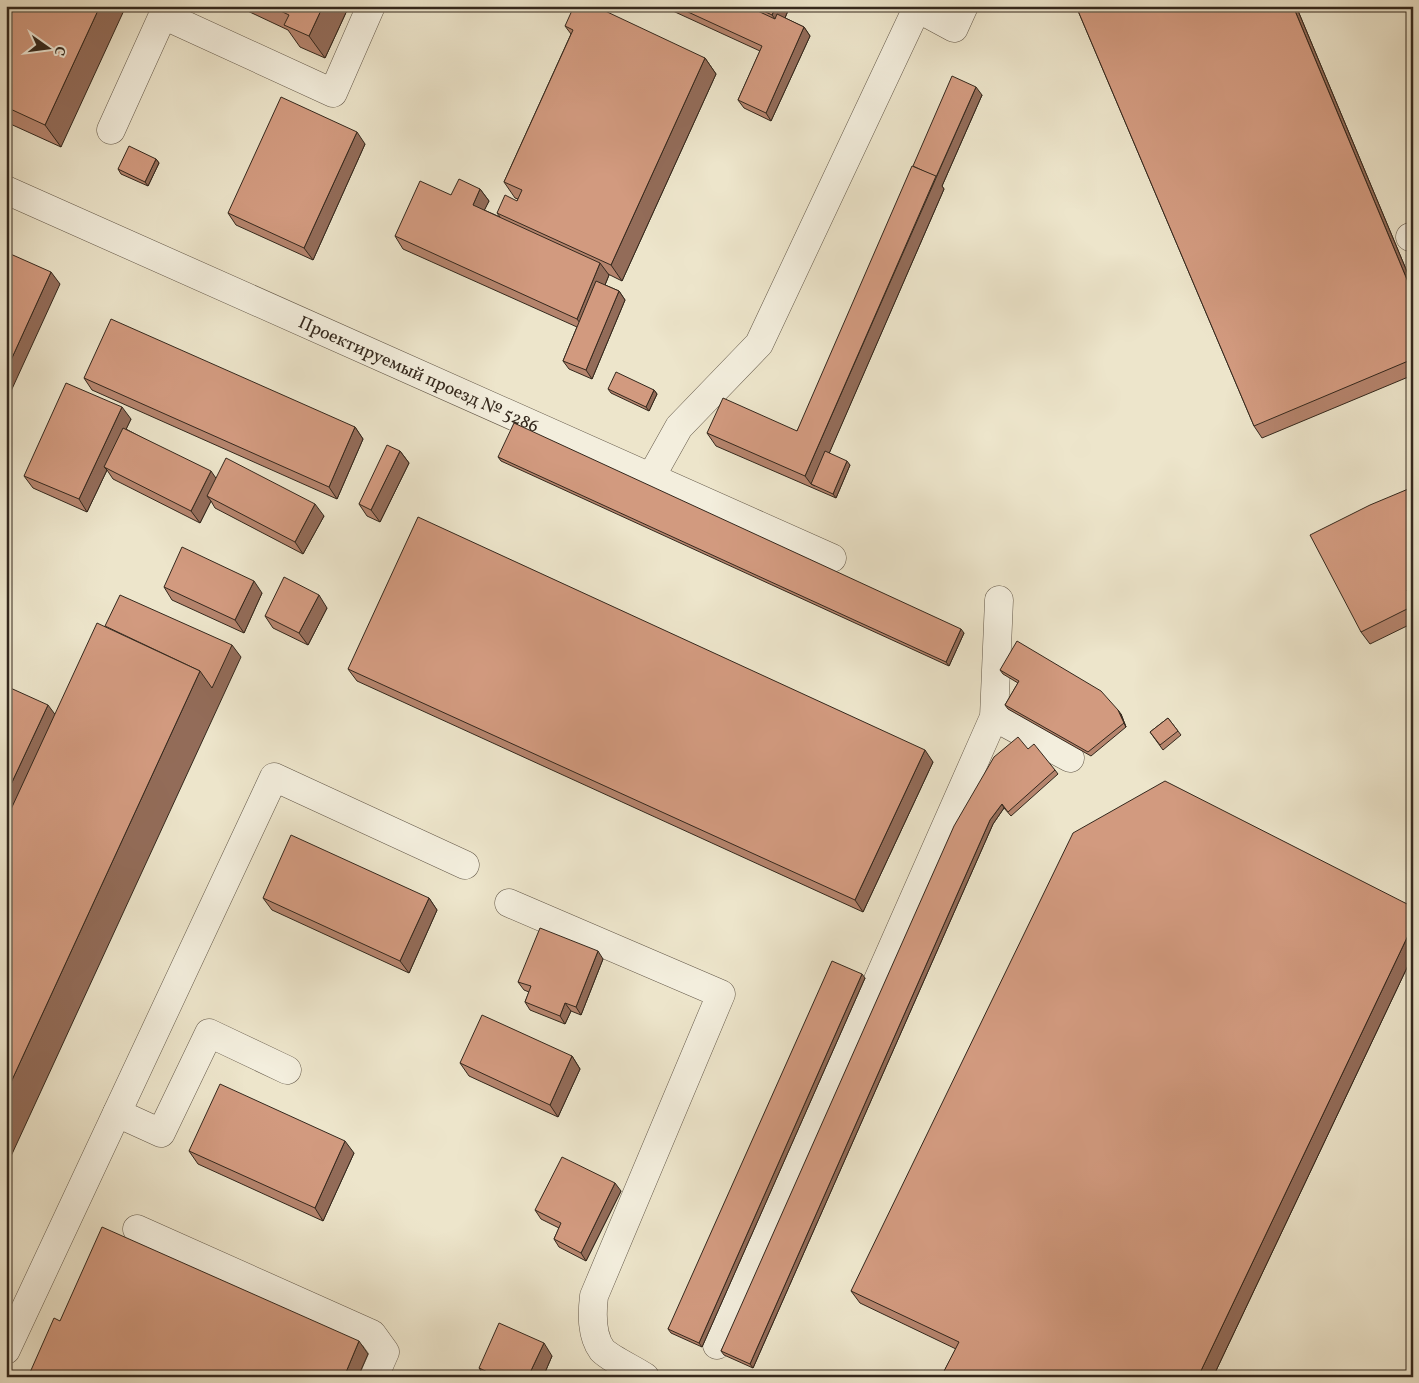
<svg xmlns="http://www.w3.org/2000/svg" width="1419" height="1383" font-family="Vollkorn,serif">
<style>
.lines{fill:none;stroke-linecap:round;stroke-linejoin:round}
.minor-casing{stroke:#625748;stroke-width:29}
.minor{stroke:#f3eedd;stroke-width:28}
.wall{fill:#b5846d;stroke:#34281d}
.shaded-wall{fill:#936c59;stroke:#34281d}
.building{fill:#d29a7f;stroke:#34281d}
.labels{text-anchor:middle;stroke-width:4;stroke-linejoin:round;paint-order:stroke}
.street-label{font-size:18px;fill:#34281d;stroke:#f3eedd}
</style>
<rect width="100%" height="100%" fill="#ede5cb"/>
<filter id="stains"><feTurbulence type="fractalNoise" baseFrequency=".004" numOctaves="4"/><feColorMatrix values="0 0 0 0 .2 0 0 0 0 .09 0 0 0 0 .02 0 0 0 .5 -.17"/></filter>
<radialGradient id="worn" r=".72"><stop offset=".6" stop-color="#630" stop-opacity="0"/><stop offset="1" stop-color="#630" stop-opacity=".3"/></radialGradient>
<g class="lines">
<defs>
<g id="minor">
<polyline points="111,130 163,15 333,93 371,6"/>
<path id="s1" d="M6,190l826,368"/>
<polyline points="1410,237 1413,236"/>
<polyline points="651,477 679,427 759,344 917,8 954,28 964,6"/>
<polyline points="994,717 1070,758"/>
<path d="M509,903l212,91 -127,302c-2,17 -3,39 8,54 7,8 33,20 43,27"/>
<polyline points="117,1113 161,1133 209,1033 287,1070"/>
<polyline points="137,1229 372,1334 385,1352 374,1377"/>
<polyline points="717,1345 994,717 999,600"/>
<polyline points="6,1350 274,777 465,865"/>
</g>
</defs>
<!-- minor casing -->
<use href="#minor" class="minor-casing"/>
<!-- minor -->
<use href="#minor" class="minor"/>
</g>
<!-- wall -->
<g class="wall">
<polygon points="237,6 349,6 325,58 300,47 288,30"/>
<polygon points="662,6 790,6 785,18 804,27 810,36 771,121 744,108 738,100 760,51"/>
<polygon points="1076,6 1296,6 1413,286 1413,375 1262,438 1254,426"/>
<polygon points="6,7 61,147 6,122"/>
<polygon points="565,26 705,58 716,74 622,281 608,274 609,275 605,285 619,291 625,300 592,379 569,369 563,361 577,327 403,249 395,236 451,195 480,189 489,201 484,210 500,217 497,213 517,201 518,199 515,198 504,182 571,34"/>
<polygon points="982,95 942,186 944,189 829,453 850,465 836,498 716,446 707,433 797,431"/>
<polygon points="365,144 313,260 236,225 228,213"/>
<polygon points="156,159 159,163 148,186 121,174 118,169"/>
<polygon points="84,378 355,427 363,439 337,499 92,390"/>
<polygon points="608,389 654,390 657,394 649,411 611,393"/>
<polygon points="131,419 126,429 216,478 324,516 303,554 215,508 211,501 200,523 113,479 107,470 87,512 33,488 24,476"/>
<polygon points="400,451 409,463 380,522 367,516 359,504"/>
<polygon points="498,457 964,633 949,666 501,461"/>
<polygon points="1413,487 1413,623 1370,644 1361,632"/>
<polygon points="164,587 262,593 244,633 172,600"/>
<polygon points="327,608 308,645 273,628 265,616"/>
<polygon points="348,669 933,762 863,912 357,681"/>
<polygon points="1000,670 1121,714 1126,727 1091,756 1008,709 1005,705 1018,683 1003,674"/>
<polygon points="1168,718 1181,735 1163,750 1150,732"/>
<polygon points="1028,749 1055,770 1058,774 1011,816 1004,808 993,824 753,1368 724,1355 721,1351"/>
<polygon points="263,898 429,898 437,910 409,973 272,910"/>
<polygon points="1413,955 1213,1377 941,1377 956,1349 860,1303 851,1291"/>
<polygon points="603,959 581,1015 571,1011 565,1024 530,1010 525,1002 529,992 524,990 518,982"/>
<polygon points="865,978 702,1347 671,1333 668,1329"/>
<polygon points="572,1056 580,1069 558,1117 469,1076 460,1063"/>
<polygon points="189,1151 354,1153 323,1221 198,1164"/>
<polygon points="621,1191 586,1261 559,1247 554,1239 559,1228 541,1219 535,1210"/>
<polygon points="552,1356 543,1377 485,1377 479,1368"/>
</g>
<!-- shaded-wall -->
<g class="shaded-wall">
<polygon points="100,6 126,6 61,147 45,125"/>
<polygon points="323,6 349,6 325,58 309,36"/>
<polygon points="776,6 790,6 781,27 772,15"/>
<polygon points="1293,6 1296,6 1413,286 1413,294"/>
<polygon points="804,27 810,36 771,121 766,113"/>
<polygon points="705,58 716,74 622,281 611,265"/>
<polygon points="976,87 982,95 942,186 944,189 815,486 811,484 805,476"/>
<polygon points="357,132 365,144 313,260 304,248"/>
<polygon points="156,159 159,163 148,186 145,182"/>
<polygon points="480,189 489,201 481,217 473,205"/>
<polygon points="600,263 609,275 586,331 577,319"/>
<polygon points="51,272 60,284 6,402 6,371"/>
<polygon points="619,291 625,300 592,379 586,370"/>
<polygon points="654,390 657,394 649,411 646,407"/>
<polygon points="122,407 131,419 107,469 104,467 107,470 87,512 79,499"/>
<polygon points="355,427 363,439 337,499 329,487"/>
<polygon points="400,451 409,463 380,522 371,510"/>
<polygon points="847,461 850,465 836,498 833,494"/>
<polygon points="211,471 220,484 207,496 211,501 200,523 191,511"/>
<polygon points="315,504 324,516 303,554 295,542"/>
<polygon points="254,581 262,593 244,633 235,620"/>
<polygon points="1407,590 1413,598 1413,603"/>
<polygon points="319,595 327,608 308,645 299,633"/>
<polygon points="961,629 964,633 949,666 946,662"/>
<polygon points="232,645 241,657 6,1167 6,1093 200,671"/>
<polygon points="48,705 57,717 6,825 6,795"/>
<polygon points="1118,710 1121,714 1126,727 1124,723"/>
<polygon points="925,750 933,762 863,912 855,900"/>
<polygon points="1002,804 1004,808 993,824 753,1368 750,1364 990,820"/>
<polygon points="429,898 437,910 409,973 400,961"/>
<polygon points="1413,925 1413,955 1213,1377 1198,1377"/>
<polygon points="598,951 603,959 581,1015 576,1007"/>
<polygon points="862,974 865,978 702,1347 699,1343"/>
<polygon points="565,1003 571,1011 565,1024 560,1016"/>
<polygon points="572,1056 580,1069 558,1117 550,1105"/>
<polygon points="345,1141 354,1153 323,1221 315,1208"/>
<polygon points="615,1183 621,1191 586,1261 581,1253"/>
<polygon points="359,1341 368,1354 358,1377 344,1377"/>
<polygon points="544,1343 552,1356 543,1377 528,1377"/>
</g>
<!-- building -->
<g class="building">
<polygon points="7,6 100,6 45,125 6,107"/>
<polygon points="270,6 323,6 309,36 284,25 289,15"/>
<polygon points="574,6 592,6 603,10 705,58 611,265 497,213 505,195 517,201 522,190 504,182 573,30 565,26"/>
<polygon points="675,6 747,6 775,19 777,14 804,27 766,113 738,100 762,46"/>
<polygon points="753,6 776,6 772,15"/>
<polygon points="1076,6 1293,6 1413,294 1413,359 1254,426"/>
<polygon points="952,76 976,87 936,177 913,166"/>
<polygon points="281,97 357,132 304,248 228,213"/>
<polygon points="129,146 156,159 145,182 118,169"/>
<polygon points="912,166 936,176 805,476 707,433 723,398 797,431"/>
<polygon points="459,179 480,189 473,205 600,263 577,319 395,236 420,181 451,195"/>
<polygon points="6,252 51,272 6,371"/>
<polygon points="596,281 619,291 586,370 563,361"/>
<polygon points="111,319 355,427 329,487 84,378"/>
<polygon points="616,372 654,390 646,407 608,389"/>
<polygon points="66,383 122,407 79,499 24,476"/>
<polygon points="514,423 961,629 946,662 498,457"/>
<polygon points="123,428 211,471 191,511 104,467"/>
<polygon points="387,445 400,451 371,510 359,504"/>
<polygon points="825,451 847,461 833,494 811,484"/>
<polygon points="226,458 315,504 295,542 207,496"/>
<polygon points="1413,487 1413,587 1407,590 1413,603 1413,606 1361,632 1310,535 1370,505"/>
<polygon points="418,517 925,750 855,900 348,669"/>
<polygon points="182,547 254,581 235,620 164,587"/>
<polygon points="284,577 319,595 299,633 265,616"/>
<polygon points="120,595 232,645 212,688 200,671 105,626"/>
<polygon points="97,623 200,671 6,1093 6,820"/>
<polygon points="1017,641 1101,691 1118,710 1124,723 1088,752 1005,705 1019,681 1000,670"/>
<polygon points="6,686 48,705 6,795"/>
<polygon points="1168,718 1178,731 1160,745 1150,732"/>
<polygon points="1018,737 1028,749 1034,744 1055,770 1008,812 1002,804 990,820 750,1364 721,1351 954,826 994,757"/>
<polygon points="1165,781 1413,907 1413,925 1198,1377 941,1377 959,1342 851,1291 1073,833"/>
<polygon points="291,835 429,898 400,961 263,898"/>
<polygon points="540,928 598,951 576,1007 565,1003 560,1016 525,1002 531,986 518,982"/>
<polygon points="832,961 862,974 699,1343 668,1329"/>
<polygon points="482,1015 572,1056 550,1105 460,1063"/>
<polygon points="220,1084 345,1141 315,1208 189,1151"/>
<polygon points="562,1157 615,1183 581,1253 554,1239 561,1223 535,1210"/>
<polygon points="102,1227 359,1341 344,1377 28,1377 54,1318 60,1321"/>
<polygon points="499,1323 544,1343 528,1377 498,1377 479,1368"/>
<polygon points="752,1372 761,1377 749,1377"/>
</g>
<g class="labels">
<!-- street labels -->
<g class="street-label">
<text dy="6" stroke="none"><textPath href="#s1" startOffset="452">Проектируемый проезд № 5286</textPath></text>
</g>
</g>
<!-- margin -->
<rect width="1419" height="1383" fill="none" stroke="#ede5cb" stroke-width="25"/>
<rect x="8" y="8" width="1404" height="1368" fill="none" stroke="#34281d" stroke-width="2.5"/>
<rect x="12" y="12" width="1394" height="1358" fill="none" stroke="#34281d"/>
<!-- north arrow -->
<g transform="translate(48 48) rotate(104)" stroke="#f3eedd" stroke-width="4" paint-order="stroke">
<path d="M0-4L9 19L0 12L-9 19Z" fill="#34281d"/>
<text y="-8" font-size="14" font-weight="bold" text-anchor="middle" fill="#34281d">С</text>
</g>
<rect width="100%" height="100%" filter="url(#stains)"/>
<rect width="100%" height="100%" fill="url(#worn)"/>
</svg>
